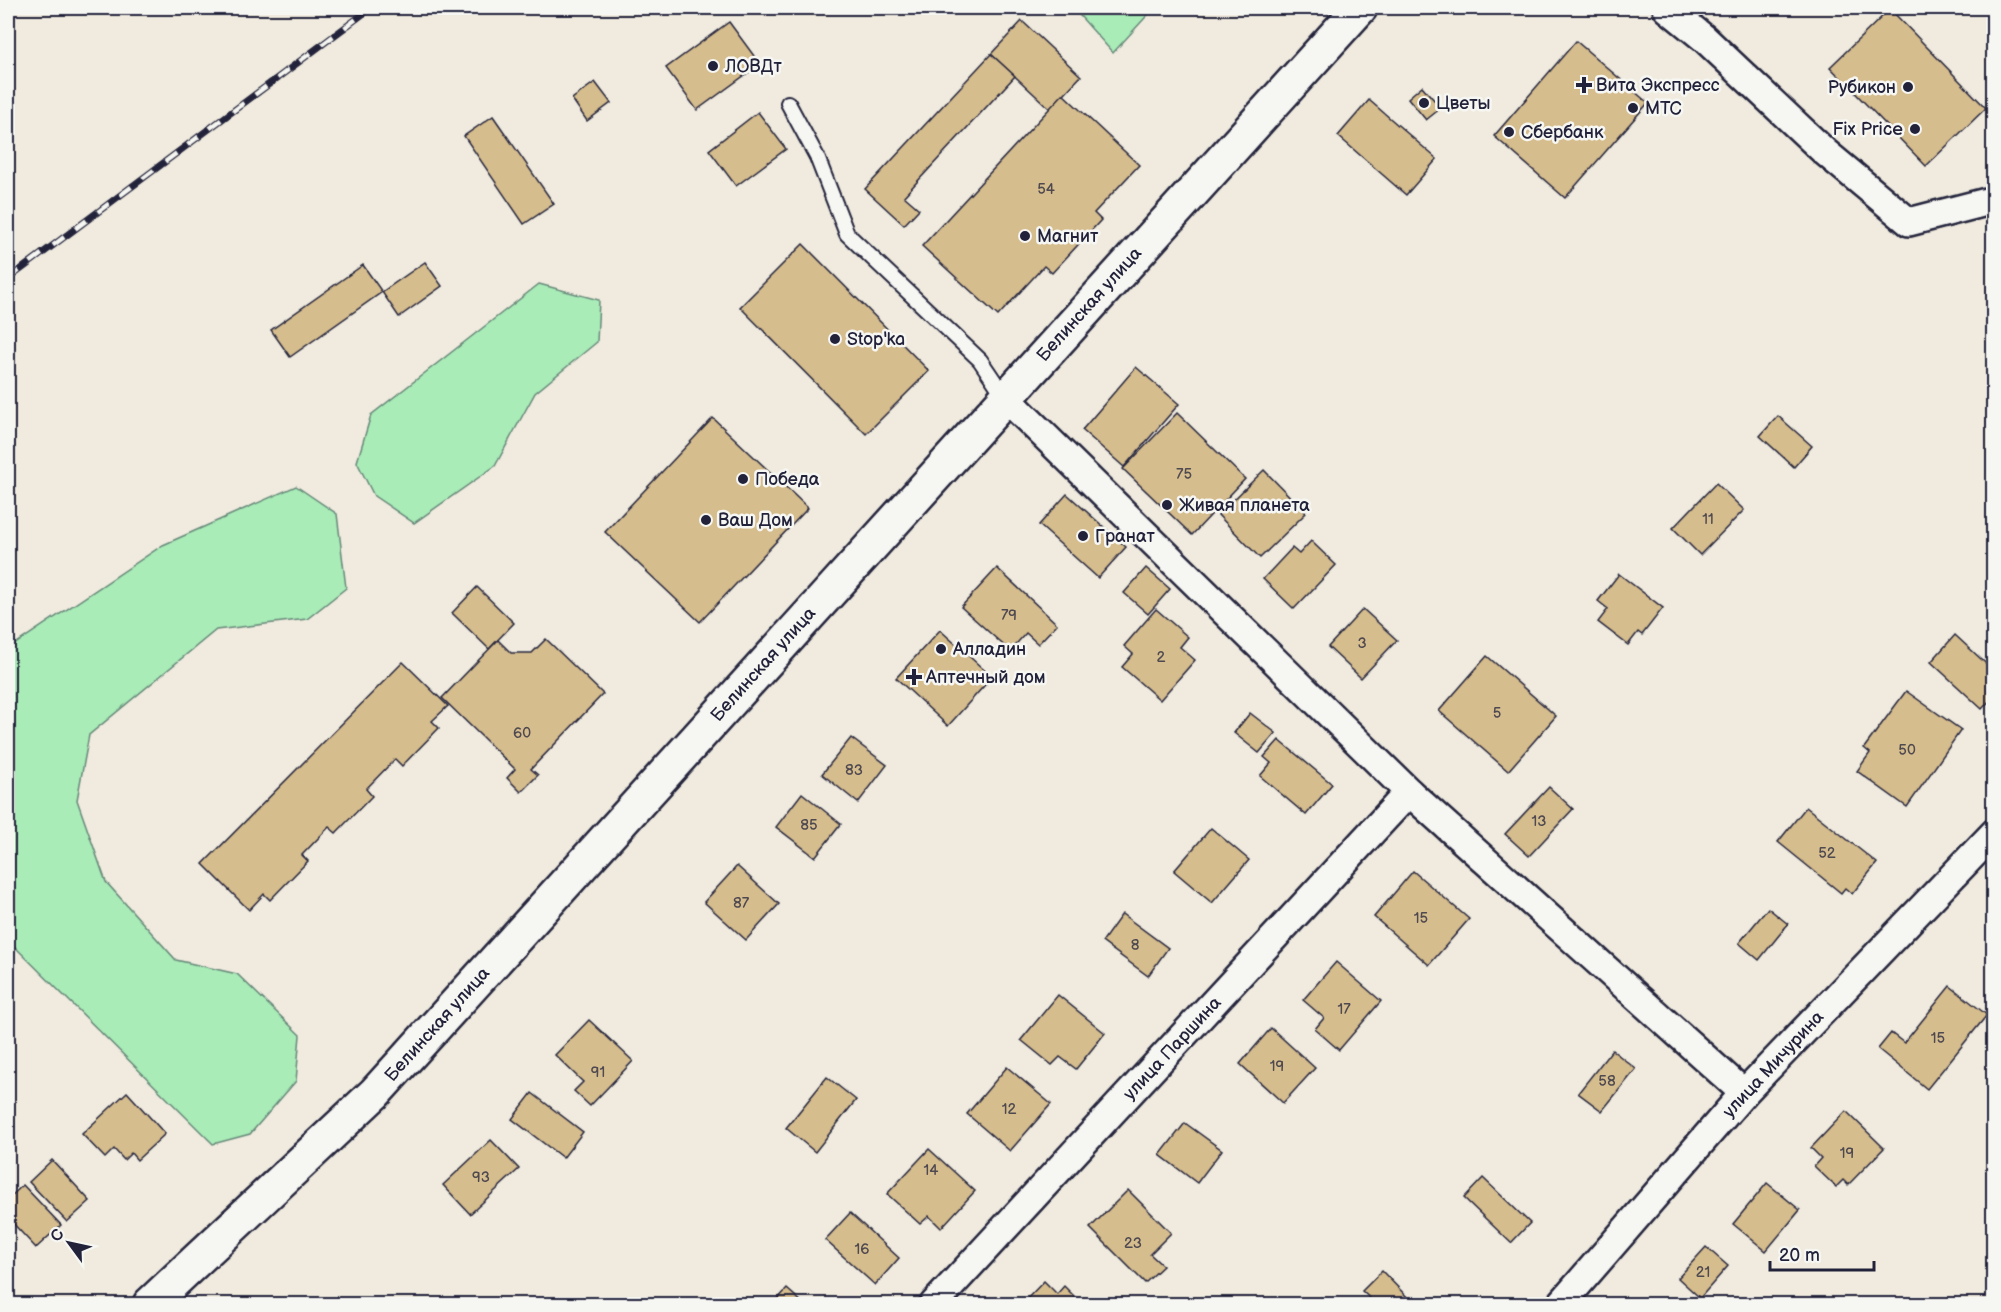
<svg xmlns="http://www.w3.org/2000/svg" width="2001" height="1312" font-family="'Balsamiq Sans',sans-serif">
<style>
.green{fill:#a9ecb7;stroke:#668779;stroke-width:1.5}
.building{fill:#d6bd8d;stroke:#22223b;stroke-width:1.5}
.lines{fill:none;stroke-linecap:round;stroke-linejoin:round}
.service-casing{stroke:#22223b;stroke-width:18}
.minor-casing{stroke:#22223b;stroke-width:32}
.secondary-casing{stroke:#22223b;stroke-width:38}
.service{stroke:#f6f6f2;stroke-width:14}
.minor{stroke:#f6f6f2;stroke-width:27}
.secondary{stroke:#f6f6f2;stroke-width:33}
.rail-casing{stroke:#22223b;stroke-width:7}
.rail{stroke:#f6f6f2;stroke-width:4.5;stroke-dasharray:14;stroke-linecap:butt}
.poi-dot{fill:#22223b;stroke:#f6f6f2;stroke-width:2}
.labels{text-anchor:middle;stroke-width:5;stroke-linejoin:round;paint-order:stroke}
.number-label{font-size:15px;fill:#4f4950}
.poi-label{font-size:18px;fill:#22223b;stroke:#f6f6f2;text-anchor:start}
.street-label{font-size:18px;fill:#22223b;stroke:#f6f6f2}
</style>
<rect width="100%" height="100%" fill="#f0ebde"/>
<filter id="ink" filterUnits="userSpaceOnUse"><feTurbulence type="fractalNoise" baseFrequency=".0167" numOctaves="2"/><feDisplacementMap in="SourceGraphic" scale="12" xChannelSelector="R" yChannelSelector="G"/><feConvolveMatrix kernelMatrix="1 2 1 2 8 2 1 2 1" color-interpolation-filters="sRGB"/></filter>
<g filter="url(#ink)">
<!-- green -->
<g class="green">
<polygon points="1073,8 1154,8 1113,53"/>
<polygon points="539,284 599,300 597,342 535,393 495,466 414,523 374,496 357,462 371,415"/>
<polygon points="296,486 337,514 346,588 307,619 216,630 89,735 77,800 106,882 176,960 237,974 300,1035 296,1081 250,1134 213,1144 8,940 8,649 163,545"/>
</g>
<!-- building -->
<g class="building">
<polygon points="1890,9 1986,108 1926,166 1830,67"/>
<polygon points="1022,21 1081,76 1050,109 991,54"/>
<polygon points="729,22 760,64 697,110 666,68"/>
<polygon points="1576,41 1648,103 1565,198 1494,136"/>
<polygon points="991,54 1015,76 904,196 919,209 904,225 865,189"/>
<polygon points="595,82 611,103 587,121 572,99"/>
<polygon points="1422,86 1441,108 1426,120 1408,98"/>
<polygon points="1063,94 1139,165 1094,213 1101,220 1052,273 1044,266 998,316 922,246"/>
<polygon points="1369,100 1437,159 1406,195 1338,136"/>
<polygon points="758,112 786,149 736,186 709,150"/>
<polygon points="493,116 554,204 524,224 464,136"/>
<polygon points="803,244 929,371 866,434 740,307"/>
<polygon points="425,262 442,286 399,317 382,292"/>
<polygon points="363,265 382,292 290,357 271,330"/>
<polygon points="1136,367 1179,404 1124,467 1082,430"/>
<polygon points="1177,413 1245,479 1192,535 1123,469"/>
<polygon points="1778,416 1812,446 1794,467 1760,436"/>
<polygon points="713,418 808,508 700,622 605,532"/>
<polygon points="1264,470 1306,513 1260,558 1218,515"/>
<polygon points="1716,483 1744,510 1700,555 1673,528"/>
<polygon points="1067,494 1126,547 1098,578 1039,525"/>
<polygon points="1311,541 1336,565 1294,609 1263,579 1292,548 1299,554"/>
<polygon points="997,568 1057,624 1038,644 1026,633 1010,651 961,607"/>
<polygon points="1146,568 1170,589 1148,614 1124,593"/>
<polygon points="1619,574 1663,608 1642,635 1638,632 1628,645 1598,622 1608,609 1598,601"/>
<polygon points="477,587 514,623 489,649 452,613"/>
<polygon points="1156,609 1188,637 1180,647 1195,660 1160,700 1122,667 1133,654 1124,646"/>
<polygon points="1363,609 1397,640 1361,678 1328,647"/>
<polygon points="940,630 992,677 948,726 896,678"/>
<polygon points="1955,635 1994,671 1994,696 1982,709 1931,662"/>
<polygon points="546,639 603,694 531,769 538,775 521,792 507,778 515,769 442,698 498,640 511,653 532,653"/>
<polygon points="1487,656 1556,716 1508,771 1439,711"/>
<polygon points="403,662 448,706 432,721 439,728 402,766 395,759 366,789 372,796 336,833 329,827 302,855 308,861 270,900 264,894 249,910 203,864"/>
<polygon points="1906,691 1961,730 1907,807 1857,771 1870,753 1864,748"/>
<polygon points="1250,713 1276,733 1259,753 1234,733"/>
<polygon points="851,738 887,765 858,803 822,774"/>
<polygon points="1279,740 1332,784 1306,815 1260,776 1271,763 1264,757"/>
<polygon points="1549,787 1573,809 1529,856 1505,834"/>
<polygon points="802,793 841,824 815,857 776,827"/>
<polygon points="1806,807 1877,863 1852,894 1845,888 1841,893 1778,842"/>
<polygon points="1211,828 1249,860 1212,903 1174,871"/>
<polygon points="737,866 779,904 746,940 704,902"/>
<polygon points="1413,871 1469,919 1429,965 1374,917"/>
<polygon points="1768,908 1788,924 1759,960 1739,943"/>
<polygon points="1122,914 1168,948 1148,976 1102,942"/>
<polygon points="1336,962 1381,1001 1339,1050 1315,1029 1324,1018 1303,1000"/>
<polygon points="1950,986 1987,1015 1927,1089 1878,1049 1891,1033 1904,1043"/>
<polygon points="1058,995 1105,1033 1076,1069 1060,1057 1052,1065 1021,1040"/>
<polygon points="589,1020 633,1061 590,1106 574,1091 583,1082 555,1055"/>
<polygon points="1271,1028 1315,1068 1283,1103 1240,1064"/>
<polygon points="1612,1050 1636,1069 1602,1111 1578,1093"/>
<polygon points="1007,1067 1051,1104 1010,1151 967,1114"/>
<polygon points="827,1077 856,1100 815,1152 786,1128"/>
<polygon points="127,1092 165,1134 137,1160 131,1153 124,1160 114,1149 105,1158 82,1134"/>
<polygon points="532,1093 583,1132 563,1158 512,1119"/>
<polygon points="1846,1111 1884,1148 1848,1185 1843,1180 1836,1187 1814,1166 1821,1158 1811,1148"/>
<polygon points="1185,1123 1222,1150 1197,1183 1160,1155"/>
<polygon points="491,1140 519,1169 470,1214 443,1185"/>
<polygon points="929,1149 975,1191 941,1228 929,1216 920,1224 887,1194"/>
<polygon points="52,1160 90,1201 67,1222 29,1182"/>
<polygon points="1483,1178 1530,1223 1511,1243 1464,1198"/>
<polygon points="1767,1183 1800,1210 1766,1251 1733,1224"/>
<polygon points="23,1185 61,1225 36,1248 8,1218 8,1199"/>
<polygon points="1128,1190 1171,1233 1150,1254 1163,1266 1145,1283 1090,1228"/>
<polygon points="850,1213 899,1258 875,1285 825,1240"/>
<polygon points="1706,1247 1728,1266 1700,1298 1678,1278"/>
<polygon points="1382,1271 1414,1304 1376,1304 1362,1291"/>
<polygon points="1044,1281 1057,1294 1064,1286 1075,1297 1069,1304 1024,1304 1023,1303"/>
<polygon points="787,1289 804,1304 773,1304"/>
</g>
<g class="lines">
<defs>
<polyline id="service" points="788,103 817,157 847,234 980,360 1005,397"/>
<g id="minor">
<polyline points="1667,8 1705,39 1825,152 1909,222 1994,200"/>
<polyline points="1005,397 1409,792 1744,1093"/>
<polyline points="934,1304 1409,792"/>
<polyline points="1561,1304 1744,1093 1994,833"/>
</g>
<polyline id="secondary" points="150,1304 375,1093 1360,8"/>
</defs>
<!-- service casing -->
<use href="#service" class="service-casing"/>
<!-- minor casing -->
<use href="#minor" class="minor-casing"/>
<!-- secondary casing -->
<use href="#secondary" class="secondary-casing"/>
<!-- service -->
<use href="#service" class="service"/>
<!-- minor -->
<use href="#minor" class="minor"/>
<!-- secondary -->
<use href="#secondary" class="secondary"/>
<defs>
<polyline id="rail" points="8,279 371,8"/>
</defs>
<!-- rail casing -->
<use href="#rail" class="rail-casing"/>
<!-- rail -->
<use href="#rail" class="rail"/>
</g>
</g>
<!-- markers -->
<g class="poi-dot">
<circle cx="713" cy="66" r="6"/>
<path d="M1581 76h6v6h6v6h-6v6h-6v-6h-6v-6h6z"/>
<circle cx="1908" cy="87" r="6"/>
<circle cx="1424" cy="103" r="6"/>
<circle cx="1633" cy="108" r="6"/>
<circle cx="1915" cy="129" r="6"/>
<circle cx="1509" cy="132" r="6"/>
<circle cx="1025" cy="236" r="6"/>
<circle cx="835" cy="339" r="6"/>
<circle cx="743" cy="479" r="6"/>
<circle cx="1167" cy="505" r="6"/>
<circle cx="706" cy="520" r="6"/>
<circle cx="1083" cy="536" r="6"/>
<circle cx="941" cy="649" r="6"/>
<path d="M911 668h6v6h6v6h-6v6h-6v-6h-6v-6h6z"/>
</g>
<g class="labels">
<!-- number labels -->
<g class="number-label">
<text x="1046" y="194">54</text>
<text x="1184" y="479">75</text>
<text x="1708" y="524">11</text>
<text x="1009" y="620">79</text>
<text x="1362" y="648">3</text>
<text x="1161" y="662">2</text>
<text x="1497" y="718">5</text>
<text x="522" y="738">60</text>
<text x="1907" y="755">50</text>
<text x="854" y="775">83</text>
<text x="1539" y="826">13</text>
<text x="809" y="830">85</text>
<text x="1827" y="858">52</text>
<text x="741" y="908">87</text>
<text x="1421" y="923">15</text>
<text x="1135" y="950">8</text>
<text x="1344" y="1014">17</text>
<text x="1938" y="1043">15</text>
<text x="1277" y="1071">19</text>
<text x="598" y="1077">91</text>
<text x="1607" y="1086">58</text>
<text x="1009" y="1114">12</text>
<text x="1847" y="1158">19</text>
<text x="931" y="1175">14</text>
<text x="481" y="1182">93</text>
<text x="1133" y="1248">23</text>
<text x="862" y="1254">16</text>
<text x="1703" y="1277">21</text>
</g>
<!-- poi labels -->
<g class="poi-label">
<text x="725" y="72">ЛОВДт</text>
<text x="1596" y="91">Вита Экспресс</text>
<text x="1896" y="93" text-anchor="end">Рубикон</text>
<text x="1436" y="109">Цветы</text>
<text x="1645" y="114">МТС</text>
<text x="1903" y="135" text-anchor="end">Fix Price</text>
<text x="1521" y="138">Сбербанк</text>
<text x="1037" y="242">Магнит</text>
<text x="847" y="345">Stop'ka</text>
<text x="755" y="485">Победа</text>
<text x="1179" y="511">Живая планета</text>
<text x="718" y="526">Ваш Дом</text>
<text x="1095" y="542">Гранат</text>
<text x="953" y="655">Алладин</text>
<text x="926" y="683">Аптечный дом</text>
</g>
<!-- street labels -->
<g class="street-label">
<text transform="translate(1089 304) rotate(-48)" y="6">Белинская улица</text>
<text transform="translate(763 664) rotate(-48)" y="6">Белинская улица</text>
<text transform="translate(437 1024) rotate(-48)" y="6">Белинская улица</text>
<text transform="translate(1172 1048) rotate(-47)" y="6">улица Паршина</text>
<text transform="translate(1773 1064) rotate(-47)" y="6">улица Мичурина</text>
</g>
</g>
<!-- margin -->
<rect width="2001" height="1312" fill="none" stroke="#f6f6f2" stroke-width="30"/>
<rect x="15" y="15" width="1971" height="1282" fill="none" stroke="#22223b" stroke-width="2" filter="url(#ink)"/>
<!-- north arrow -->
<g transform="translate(69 1243) rotate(303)" stroke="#f6f6f2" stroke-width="4.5" paint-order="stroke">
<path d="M0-4.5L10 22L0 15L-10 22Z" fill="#22223b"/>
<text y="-9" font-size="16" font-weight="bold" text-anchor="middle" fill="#22223b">С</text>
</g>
<!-- scale -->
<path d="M1770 1261v9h104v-9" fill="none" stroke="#22223b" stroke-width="3"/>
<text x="1779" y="1261" font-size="18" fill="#22223b" stroke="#f6f6f2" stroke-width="4.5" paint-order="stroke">20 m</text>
</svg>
